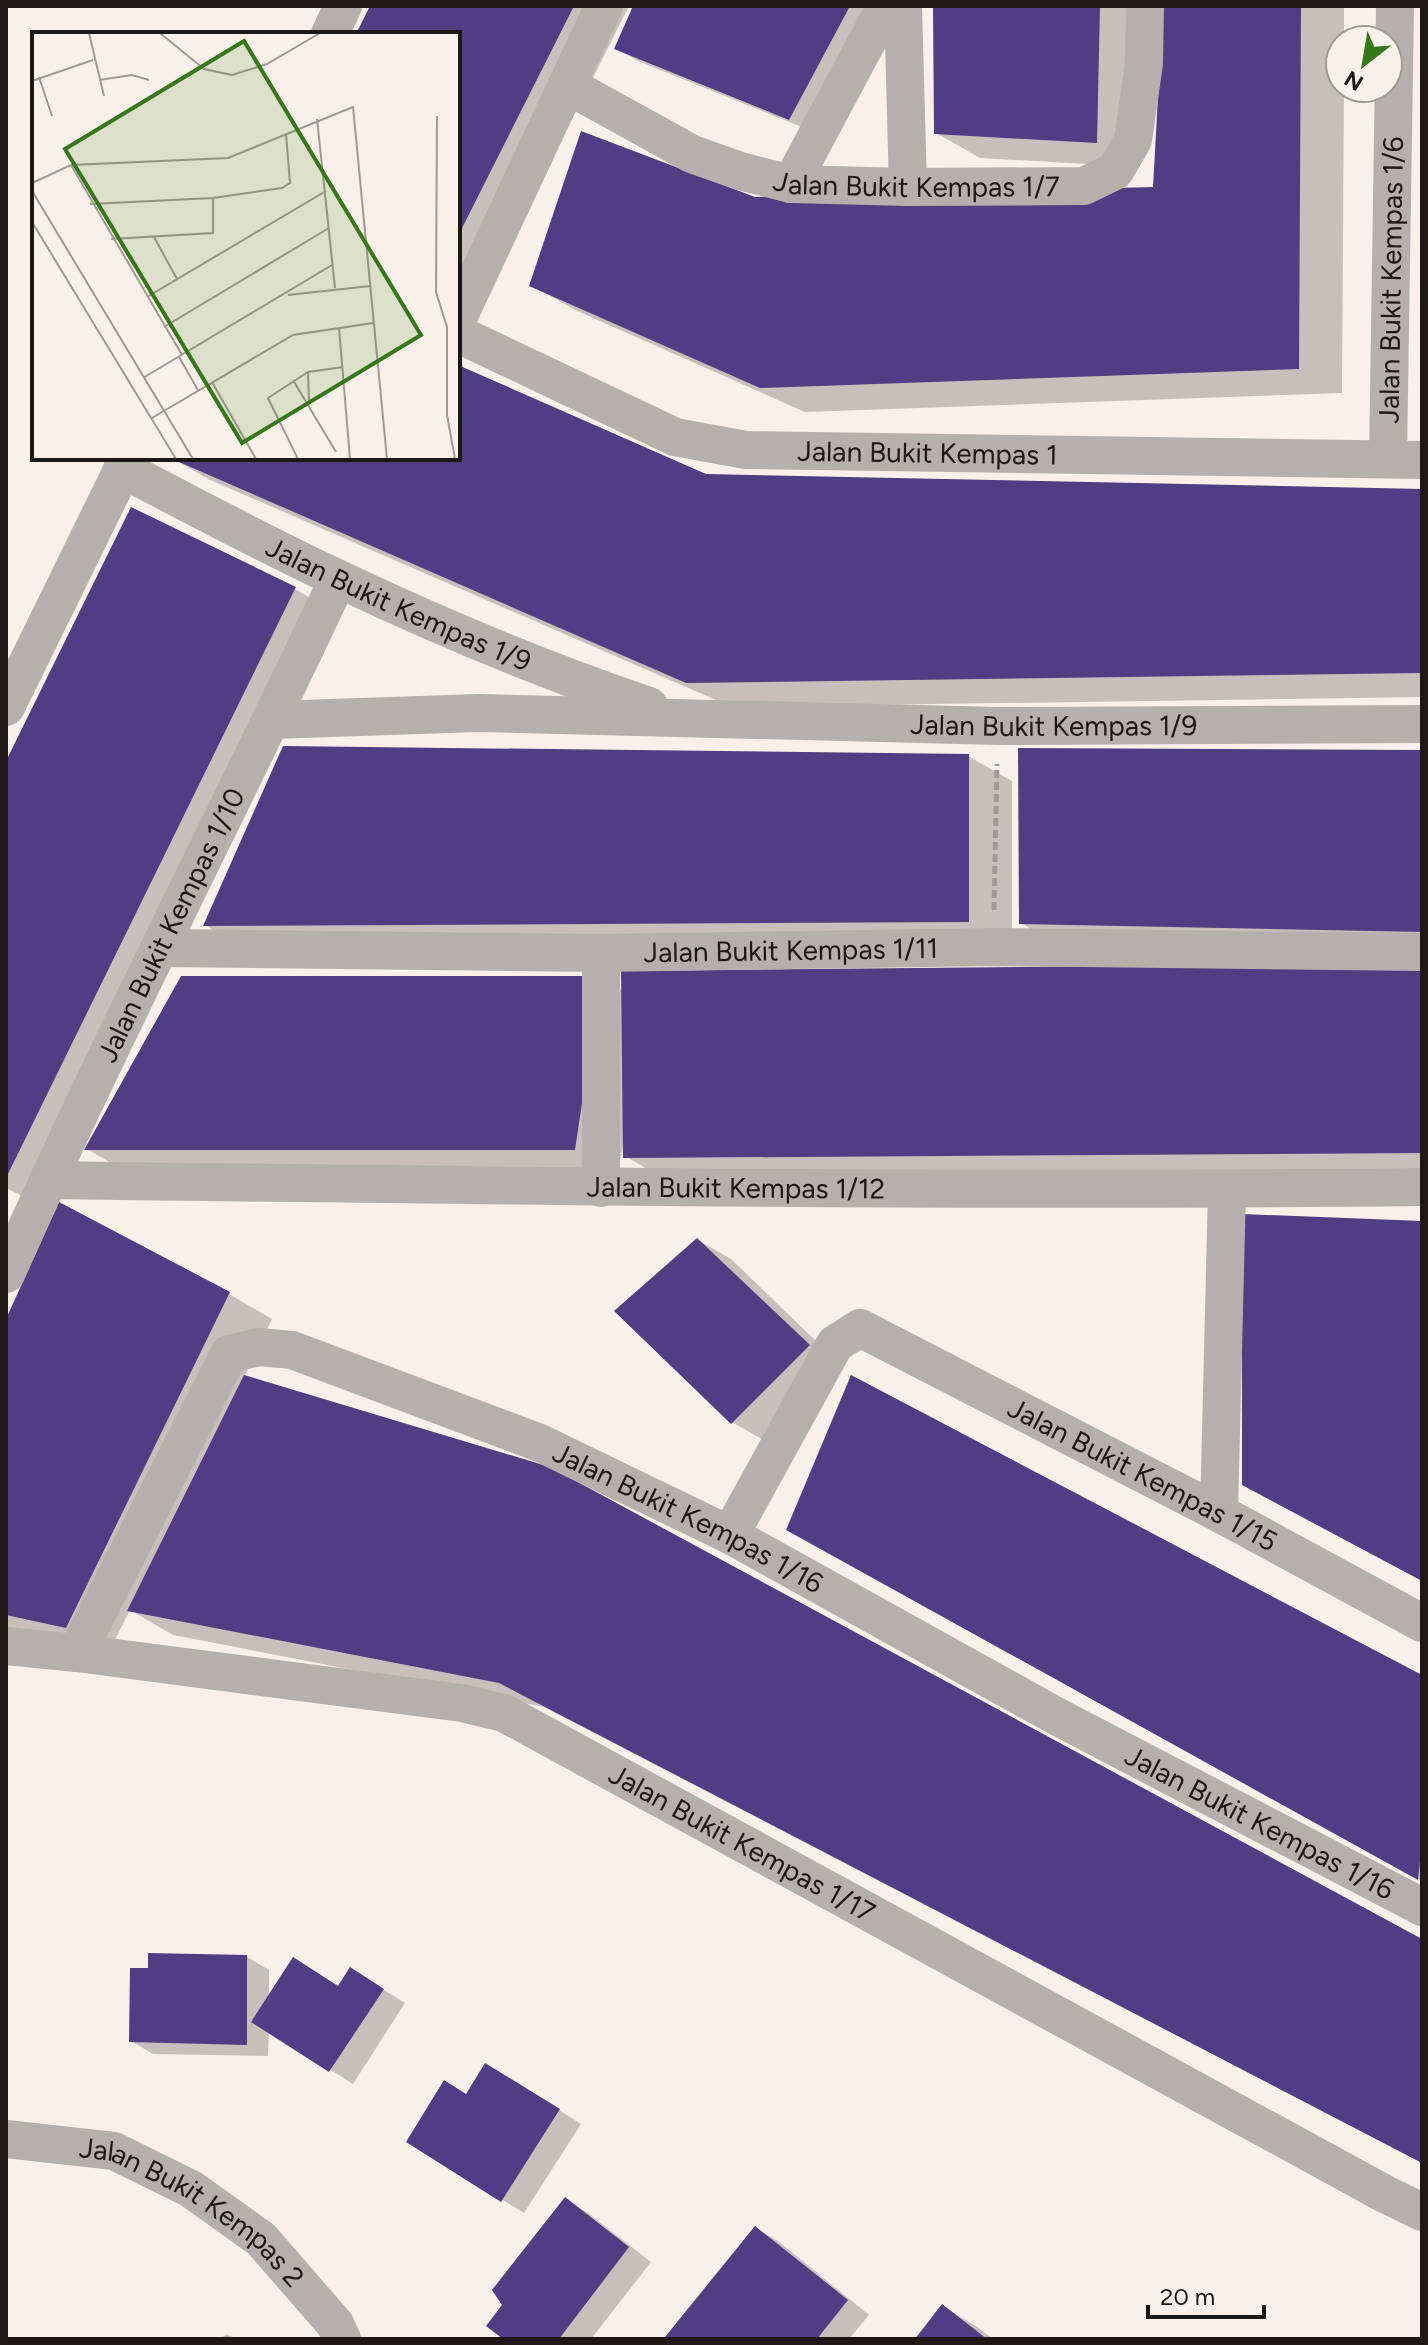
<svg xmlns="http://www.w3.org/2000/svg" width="1428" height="2345" font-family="Figtree,sans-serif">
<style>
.shadow{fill:#0003}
.building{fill:#4f3e83}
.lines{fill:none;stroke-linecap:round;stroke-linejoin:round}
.path{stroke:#a09a94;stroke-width:5;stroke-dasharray:8 4;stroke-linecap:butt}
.minor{stroke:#b4b1ad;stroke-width:38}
.labels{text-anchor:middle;stroke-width:8;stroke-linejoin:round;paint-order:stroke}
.street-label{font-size:28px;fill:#1b1815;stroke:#f9f1e9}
.inset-road{fill:none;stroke:#a09a94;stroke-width:2}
.view{fill:#34781a;fill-opacity:0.15;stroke:#34781a;stroke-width:4}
.inset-edge{fill:none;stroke:#1b1815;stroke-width:4}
</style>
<rect width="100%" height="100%" fill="#f9f1e9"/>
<!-- shadow -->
<g class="shadow">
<polygon points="372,6 629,6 475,312 458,306 458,34 359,34"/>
<polygon points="636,6 879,6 812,131 638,61 616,48"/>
<polygon points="935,6 1143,6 1140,167 980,158 936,133"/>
<polygon points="1165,6 1344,6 1344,40 1340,40 1340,88 1344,88 1342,393 805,412 575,310 531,285 754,199 1155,188"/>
<polygon points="458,367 705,476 1422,491 1422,697 732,707 208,479 172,458 458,458"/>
<polygon points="295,589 338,614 46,1208 6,1188 6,766"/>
<polygon points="1422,752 1422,955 1064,948 1021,923"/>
<polygon points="968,756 1012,781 1012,946 248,950 205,925"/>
<polygon points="1422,965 1422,1177 669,1182 625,1156 625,1143 623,1143 618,1174 130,1174 87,1149 600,978 623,991"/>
<polygon points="698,1240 731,1259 842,1366 765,1441 732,1422"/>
<polygon points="229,1294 272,1319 244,1377 1422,1941 1422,2163 544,1707 173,1635 130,1610 109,1652 6,1629 6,1323"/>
<polygon points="832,1554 1422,1677 1422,1881"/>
<polygon points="247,1957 269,1970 269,1998 373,1983 405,2003 353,2084 269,2031 268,2056 153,2054 131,2041 150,1970"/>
<polygon points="508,2078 581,2124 524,2213 408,2142 467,2096"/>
<polygon points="565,2200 588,2213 651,2262 591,2339 506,2339 505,2305"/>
<polygon points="755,2228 778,2241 869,2315 849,2339 671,2339"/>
<polygon points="943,2307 976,2326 993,2339 918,2339"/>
<polygon points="227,2334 236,2339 220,2339"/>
</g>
<!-- building -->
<g class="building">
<polygon points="370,6 574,6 458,236 458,34 356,34"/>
<polygon points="633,6 850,6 789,120 614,49"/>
<polygon points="933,6 1100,6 1097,143 934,134"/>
<polygon points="1163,6 1301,6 1299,369 760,388 529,286 581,131 755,197 1153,187"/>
<polygon points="458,365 706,474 1422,489 1422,673 686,683 170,458 458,458"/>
<polygon points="131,507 296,587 6,1178 6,761"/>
<polygon points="283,746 969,754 969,922 203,926"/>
<polygon points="1018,748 1422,750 1422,932 1019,924"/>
<polygon points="1422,963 1422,1153 623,1158 621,971"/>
<polygon points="181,976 601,976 575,1150 84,1150"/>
<polygon points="59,1202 230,1292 66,1628 6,1615 6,1319"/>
<polygon points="1242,1214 1422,1221 1422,1581 1242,1485"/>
<polygon points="697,1238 810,1345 731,1424 614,1311"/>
<polygon points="244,1375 550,1467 1422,1939 1422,2163 499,1683 127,1611"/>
<polygon points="851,1375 1422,1675 1422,1844 1418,1880 786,1530"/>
<polygon points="148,1953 247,1955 247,2045 129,2042 130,1968 148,1968"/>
<polygon points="293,1957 338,1986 350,1967 384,1989 329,2072 251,2022"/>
<polygon points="485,2063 560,2109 501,2202 406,2142 444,2080 466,2094"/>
<polygon points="565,2197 629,2247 559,2339 503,2339 486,2326 502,2305 492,2290"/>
<polygon points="755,2226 848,2300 817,2339 668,2339 665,2337"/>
<polygon points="942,2304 987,2339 915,2339"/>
</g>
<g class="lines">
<!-- path -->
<polyline class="path" points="994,910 997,764"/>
<!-- minor -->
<g class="minor">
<polyline points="903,6 908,187"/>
<polyline points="330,34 343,6"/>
<path id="s1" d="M567,85l125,69 48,17 51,13 117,3 176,-1 31,-15 18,-31 11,-77 1,-57"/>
<polyline points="791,184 886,6"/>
<polyline points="458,318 604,6"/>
<path id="s2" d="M458,334l217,103 71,13 676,10"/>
<path id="s3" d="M1388,458l7,-452"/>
<path id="s4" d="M122,469c72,37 144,76 217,110 101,48 204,91 310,127"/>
<polyline points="6,707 128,458"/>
<path id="s5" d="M272,720l207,-7 519,13 424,-2"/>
<path id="s6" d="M161,948l440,5 393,-6 428,5"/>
<polyline points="601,953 601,1188"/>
<path id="s7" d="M48,1180c458,6 916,12 1374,7"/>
<path id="s8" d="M6,1274c104,-235 223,-462 332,-695"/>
<polyline points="1219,1513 1227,1189"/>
<path id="s9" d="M730,1535l105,-191 25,-16 359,185 203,110"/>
<path id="s10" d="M6,1646l71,7 385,50 42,10 881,481 37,18"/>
<path id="s11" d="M77,1653l152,-299 30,-7 33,3 248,93 190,92 326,181 366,191"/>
<path id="s12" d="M6,2139l108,12 77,38 70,50 74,85 7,15"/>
</g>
</g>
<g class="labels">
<!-- street labels -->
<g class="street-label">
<text dy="10" stroke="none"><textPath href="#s1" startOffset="372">Jalan Bukit Kempas 1/7</textPath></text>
<text dy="10" stroke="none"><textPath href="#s3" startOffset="178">Jalan Bukit Kempas 1/6</textPath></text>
<text dy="10" stroke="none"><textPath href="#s2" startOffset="494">Jalan Bukit Kempas 1</textPath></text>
<text dy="10" stroke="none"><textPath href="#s4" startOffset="308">Jalan Bukit Kempas 1/9</textPath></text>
<text dy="10" stroke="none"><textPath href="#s5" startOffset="782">Jalan Bukit Kempas 1/9</textPath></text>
<text dy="10" stroke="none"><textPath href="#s8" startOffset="386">Jalan Bukit Kempas 1/10</textPath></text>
<text dy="10" stroke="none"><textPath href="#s6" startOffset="630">Jalan Bukit Kempas 1/11</textPath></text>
<text dy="10" stroke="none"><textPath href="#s7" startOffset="688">Jalan Bukit Kempas 1/12</textPath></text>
<text dy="10" stroke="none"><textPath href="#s9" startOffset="566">Jalan Bukit Kempas 1/15</textPath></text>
<text dy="10" stroke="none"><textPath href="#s11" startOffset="830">Jalan Bukit Kempas 1/16</textPath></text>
<text dy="10" stroke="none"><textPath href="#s11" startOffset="1478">Jalan Bukit Kempas 1/16</textPath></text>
<text dy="10" stroke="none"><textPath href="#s10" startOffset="774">Jalan Bukit Kempas 1/17</textPath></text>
<text dy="10" stroke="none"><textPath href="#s12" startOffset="206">Jalan Bukit Kempas 2</textPath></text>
</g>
</g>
<!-- overview -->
<g transform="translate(32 32)">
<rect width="428" height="428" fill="#f9f1e9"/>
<path class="inset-road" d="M57,1l15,63M128,1l44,36 28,6 35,-11 53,-31M7,45l13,39M67,48l33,-5 17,5M0,49l61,-21M405,84l-1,176 11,35v88l8,44M285,87l18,169M39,133l111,190M0,151l39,-18 157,-7 125,-51 34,352M0,159l161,268M58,172l123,-6 69,-10 8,-5 -4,-49M0,190l144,237M122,205l23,42M79,207l102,-6v-35M256,263l82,-9M115,265l179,-106M132,295l165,-99M307,296l11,131M147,325l19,33M276,340l1,32M111,346l189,-113M261,348l43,72M180,350l44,77M120,386l141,-83 80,-12M266,427l-30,-61 40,-26 35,-5"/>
<path class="view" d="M212,9l177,294 -179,108 -177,-294z"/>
<rect width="428" height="428" class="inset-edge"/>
</g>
<!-- border -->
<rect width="1428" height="2345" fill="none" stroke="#1b1815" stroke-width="16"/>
<!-- north arrow -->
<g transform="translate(1364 64) rotate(211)"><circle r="38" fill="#f9f1e9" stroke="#a09a94" stroke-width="2"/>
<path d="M0-6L14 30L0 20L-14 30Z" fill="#34781a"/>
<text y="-12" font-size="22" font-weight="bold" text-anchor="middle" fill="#1b1815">N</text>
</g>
<!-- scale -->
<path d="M1148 2305v12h116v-12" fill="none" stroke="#1b1815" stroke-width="4"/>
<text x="1160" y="2305" font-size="24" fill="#1b1815" stroke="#f9f1e9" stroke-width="6" paint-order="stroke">20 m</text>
</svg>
